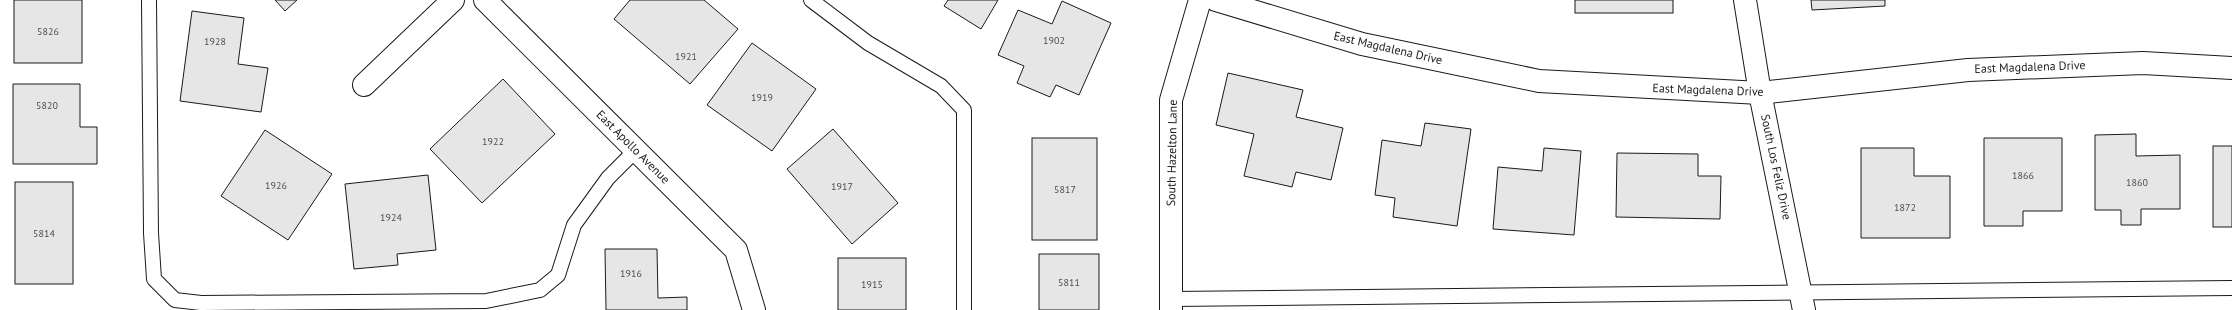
<svg xmlns="http://www.w3.org/2000/svg" width="2232" height="310" font-family="'PT Sans',sans-serif">
<style>
.building{fill:#e6e6e6;stroke:#1a1a1a}
.lines{fill:none;stroke-linecap:round;stroke-linejoin:round}
.lane-casing{stroke:#1a1a1a;stroke-width:16}
.street-casing{stroke:#1a1a1a;stroke-width:24}
.lane{stroke:#fff;stroke-width:14}
.street{stroke:#fff;stroke-width:22}
.labels{text-anchor:middle;stroke-width:3;stroke-linejoin:round;paint-order:stroke}
.number-label{font-size:10px;fill:#4d4d4d}
.street-label{font-size:12px;fill:#1a1a1a;stroke:#fff}
</style>
<rect width="100%" height="100%" fill="#fff"/>
<!-- building -->
<g class="building">
<rect x="14" y="0" width="68" height="63"/>
<polygon points="275,0 297,0 285,11"/>
<polygon points="630,0 704,0 738,29 690,84 614,19"/>
<polygon points="948,0 998,0 981,29 944,6"/>
<rect x="1575" y="0" width="98" height="13"/>
<polygon points="1811,0 1885,0 1885,6 1812,10"/>
<polygon points="1062,1 1111,23 1079,95 1056,85 1050,97 1017,83 1024,66 998,55 1018,10 1052,24"/>
<polygon points="192,11 244,18 238,64 268,68 261,112 180,101"/>
<polygon points="752,43 816,89 772,151 707,105"/>
<polygon points="1228,73 1303,90 1296,117 1343,128 1331,180 1296,172 1292,187 1244,176 1254,134 1216,125"/>
<polygon points="503,79 555,134 482,203 430,149"/>
<polygon points="13,84 80,84 80,127 97,127 97,164 13,164"/>
<polygon points="1425,123 1471,129 1457,226 1393,217 1395,198 1375,195 1382,140 1421,146"/>
<polygon points="833,129 898,203 852,244 787,169"/>
<polygon points="265,130 332,174 288,240 221,196"/>
<polygon points="2136,134 2136,156 2180,155 2180,209 2141,209 2141,225 2121,225 2121,210 2095,210 2095,135"/>
<rect x="1032" y="138" width="65" height="102"/>
<polygon points="1984,138 2062,138 2062,211 2023,211 2023,226 1984,226"/>
<rect x="2213" y="146" width="19" height="81"/>
<polygon points="1544,148 1581,151 1574,235 1493,229 1498,167 1542,171"/>
<polygon points="1861,148 1914,148 1914,176 1950,176 1950,238 1861,238"/>
<polygon points="1617,153 1698,154 1698,176 1721,176 1720,219 1616,217"/>
<polygon points="428,175 436,250 397,254 398,265 354,269 345,184"/>
<rect x="15" y="182" width="58" height="102"/>
<polygon points="605,249 657,249 658,298 687,297 687,310 606,310"/>
<rect x="1039" y="254" width="60" height="56"/>
<rect x="838" y="258" width="68" height="52"/>
</g>
<g class="lines">
<defs>
<g id="lane">
<polyline points="149,0 151,233 154,279 175,300 201,303 486,301 540,290 558,275 574,225 608,178 636,150"/>
<polyline points="811,0 868,43 941,86 964,110 964,310"/>
<polyline points="1171,299 2232,288"/>
</g>
<g id="street">
<polyline points="485,0 736,250 754,310"/>
<polyline points="1216,0 1362,44 1539,81 1760,93 1968,70 2143,63 2232,68"/>
<polyline points="1745,0 1760,93 1804,310"/>
<polyline points="364,85 453,0"/>
<polyline points="1171,310 1171,100 1200,0"/>
</g>
</defs>
<!-- lane casing -->
<use href="#lane" class="lane-casing"/>
<!-- street casing -->
<use href="#street" class="street-casing"/>
<!-- lane -->
<use href="#lane" class="lane"/>
<!-- street -->
<use href="#street" class="street"/>
</g>
<g class="labels">
<!-- number labels -->
<g class="number-label">
<text x="48" y="35">5826</text>
<text x="1054" y="44">1902</text>
<text x="215" y="45">1928</text>
<text x="686" y="60">1921</text>
<text x="762" y="101">1919</text>
<text x="47" y="109">5820</text>
<text x="493" y="145">1922</text>
<text x="2023" y="179">1866</text>
<text x="2137" y="186">1860</text>
<text x="276" y="189">1926</text>
<text x="842" y="190">1917</text>
<text x="1065" y="193">5817</text>
<text x="1905" y="211">1872</text>
<text x="391" y="221">1924</text>
<text x="44" y="237">5814</text>
<text x="631" y="277">1916</text>
<text x="1069" y="286">5811</text>
<text x="872" y="288">1915</text>
</g>
<!-- street labels -->
<g class="street-label">
<text transform="translate(1388 48) rotate(13)" y="4">East Magdalena Drive</text>
<text transform="translate(2030 67) rotate(-2)" y="4">East Magdalena Drive</text>
<text transform="translate(1708 90) rotate(2)" y="4">East Magdalena Drive</text>
<text transform="translate(633 147) rotate(45)" y="4">East Apollo Avenue</text>
<text transform="translate(1172 153) rotate(-89)" y="4">South Hazelton Lane</text>
<text transform="translate(1776 167) rotate(78)" y="4">South Los Feliz Drive</text>
</g>
</g>
</svg>
